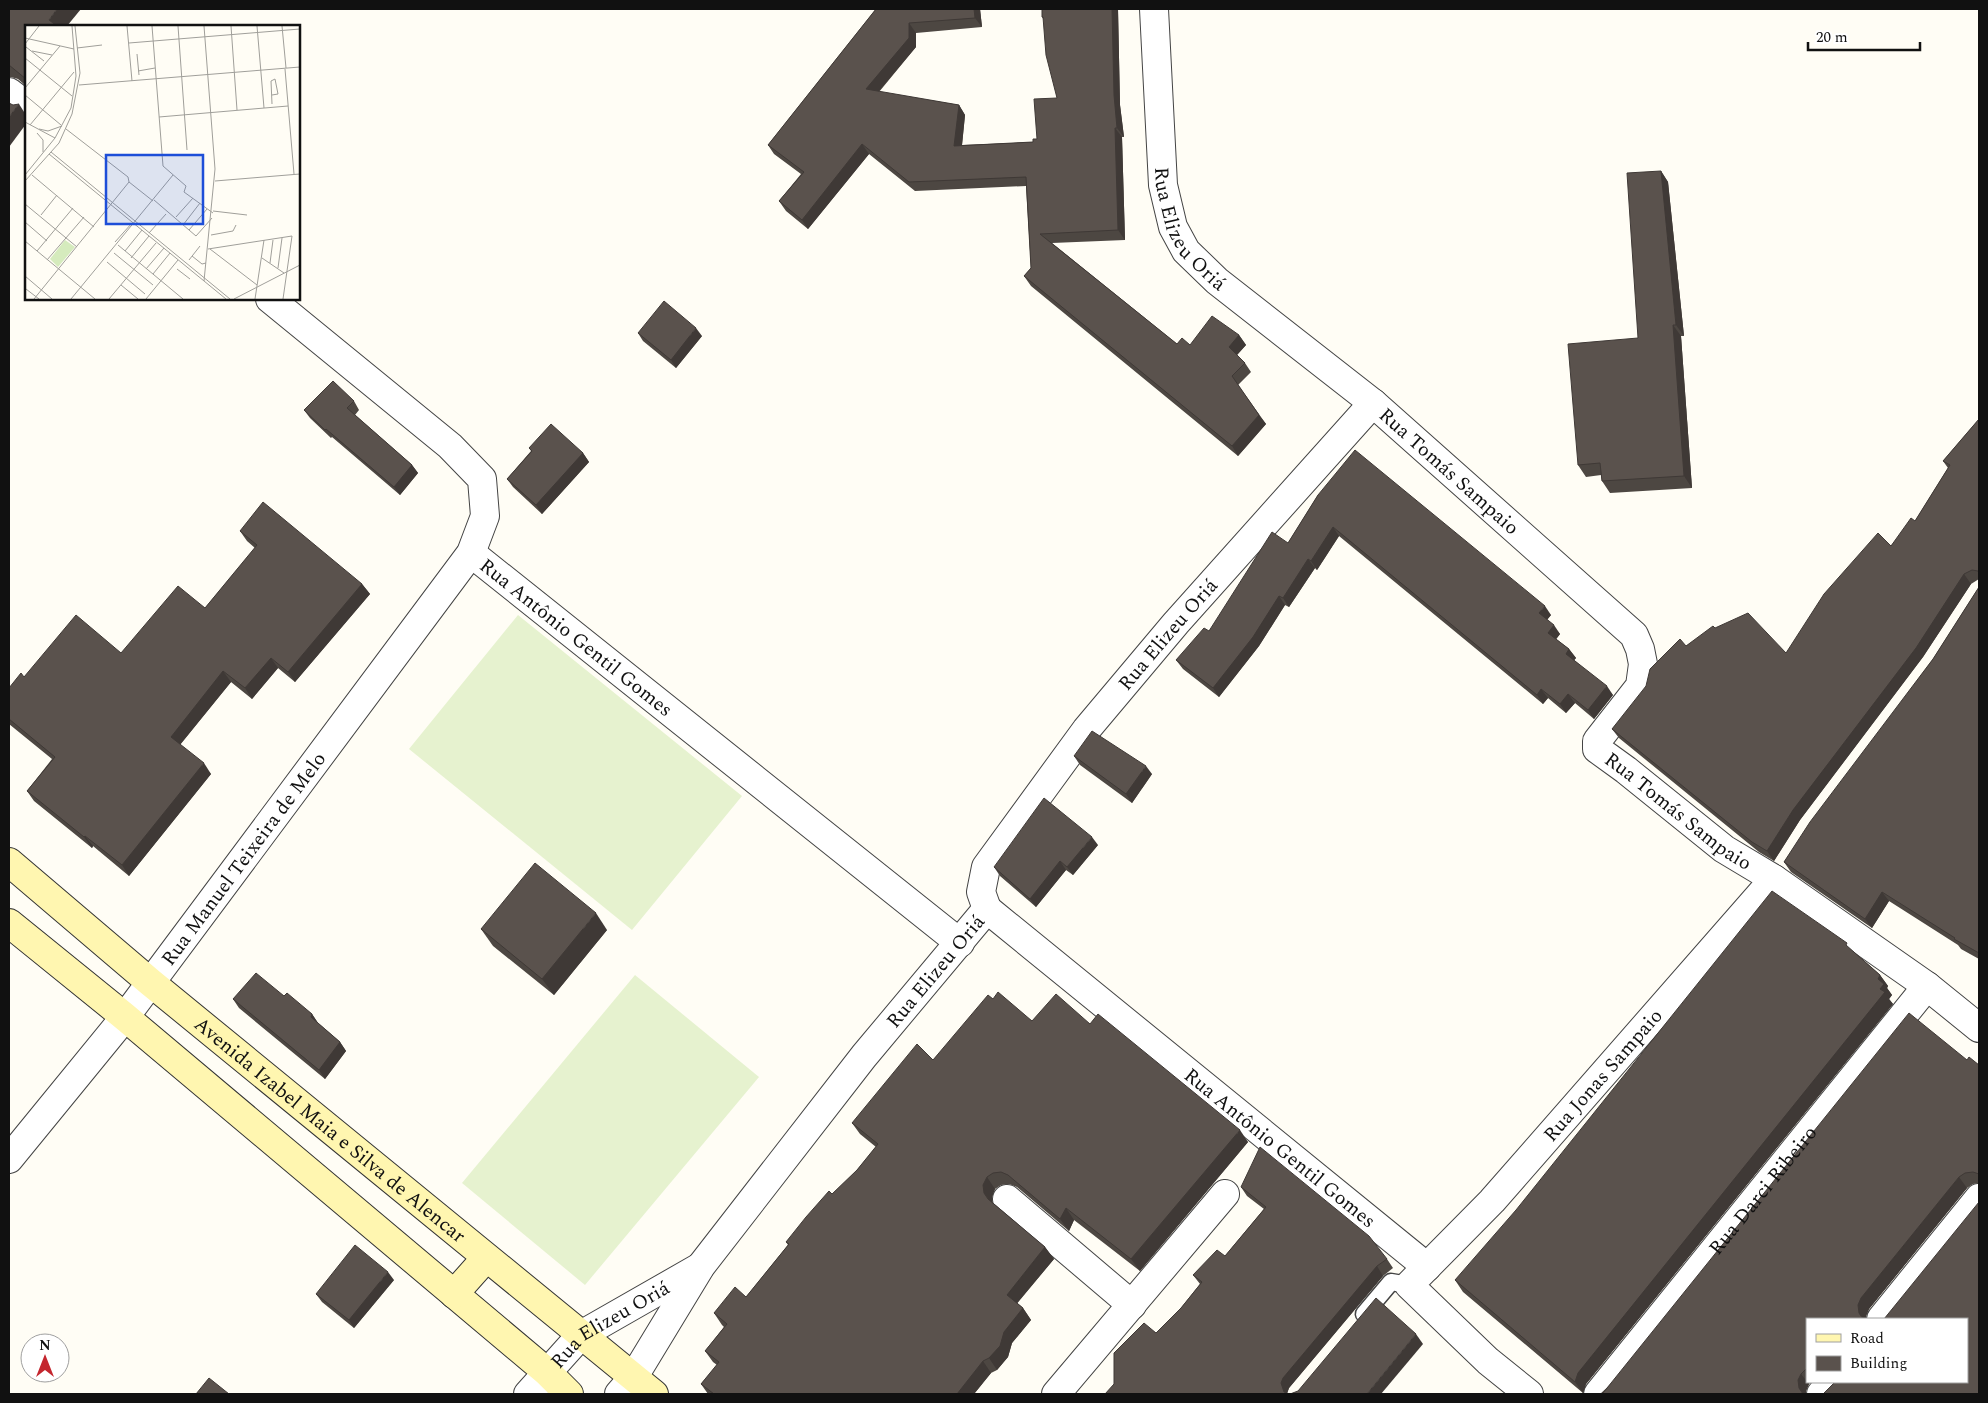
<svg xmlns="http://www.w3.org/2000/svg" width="1988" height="1403" font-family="Spectral,serif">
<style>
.pitch{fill:#e6f2cf}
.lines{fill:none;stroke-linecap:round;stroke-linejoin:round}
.lane-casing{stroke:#444;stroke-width:19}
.street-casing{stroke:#444;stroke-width:30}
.secondary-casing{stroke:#333;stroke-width:30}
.lane{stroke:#fff;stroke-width:16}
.street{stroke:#fff;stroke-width:28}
.secondary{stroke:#fff6b0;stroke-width:28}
.wall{fill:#4d4742}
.shaded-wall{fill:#3f3936}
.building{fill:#5a524d;stroke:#3f3936}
.labels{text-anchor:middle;stroke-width:5;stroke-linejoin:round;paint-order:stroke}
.street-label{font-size:20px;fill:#111;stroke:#fff}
.inset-road{fill:none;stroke:#a09f9a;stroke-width:1}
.view{fill:#1d4ed8;fill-opacity:0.15;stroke:#1d4ed8;stroke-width:2.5}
.inset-edge{fill:none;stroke:#111;stroke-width:2.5}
</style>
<rect width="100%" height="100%" fill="#fffdf5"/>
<!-- pitch -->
<g class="pitch">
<polygon points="518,615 742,796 632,930 409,749"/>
<polygon points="635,975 759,1077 585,1285 462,1183"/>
</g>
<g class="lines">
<defs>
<polyline id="lane" points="1364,1314 1391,1282 1409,1285"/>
<g id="street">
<path id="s1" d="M1154,9l9,176 10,42 13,24 31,30 156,122 261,232 6,14 3,15 -3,22 -43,55v8l29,21 98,79 50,30 153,107 52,42"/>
<polyline points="9,92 26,105"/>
<path id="s2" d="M471,553l489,390"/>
<path id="s3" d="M987,909l-6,-17 5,-25 100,-137 90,-107 197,-220"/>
<path id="s4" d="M987,909l440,358"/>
<path id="s5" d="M9,1159l116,-142 346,-464 14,-37 -3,-37 -32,-33 -180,-147"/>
<polyline points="1007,1199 1132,1305"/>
<polyline points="1881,1319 1979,1198"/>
<path id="s6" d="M528,1394l53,-59 119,-68"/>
<path id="s7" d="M619,1394l14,-16 68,-112 163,-210 123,-147"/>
<polyline points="1056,1394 1225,1194"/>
<path id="s8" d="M1529,1394l-41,-33 -79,-76 83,-84 282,-322"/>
<path id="s9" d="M1598,1394l329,-408"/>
<polyline points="1821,1394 1831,1382"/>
</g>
<g id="secondary">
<path id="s10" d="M9,862l141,120 504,412"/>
<polyline points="9,923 125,1017 547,1372 569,1394"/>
<polyline points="454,1294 486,1258"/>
</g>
</defs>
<!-- lane casing -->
<use href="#lane" class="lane-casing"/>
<!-- street casing -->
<use href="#street" class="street-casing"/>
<!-- secondary casing -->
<use href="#secondary" class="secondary-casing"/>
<!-- lane -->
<use href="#lane" class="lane"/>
<!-- street -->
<use href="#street" class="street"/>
<!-- secondary -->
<use href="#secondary" class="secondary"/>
</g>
<!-- wall -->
<g class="wall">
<polygon points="9,9 26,26 26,86 18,79 11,77 9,77"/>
<polygon points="876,9 980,9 982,27 916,33 916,47 879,92 959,105 965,115 962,145 1033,142 1037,139 1057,98 1044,20 1042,17 1042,9 1118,9 1120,105 1124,137 1122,137 1125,240 1052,243 1177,344 1190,345 1239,335 1246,345 1237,355 1245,363 1251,372 1238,385 1266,424 1238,456 1031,286 1024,276 1031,268 1026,186 915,191 869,154 808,229 786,211 779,201 801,174 774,154 768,145"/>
<polygon points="1661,171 1668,182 1684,336 1681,336 1692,488 1610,493 1602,481 1601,475 1586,477 1578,465 1638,338"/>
<polygon points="638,333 702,336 676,368 643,341"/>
<polygon points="354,401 359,410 355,415 412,465 418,473 400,495 332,437 331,438 310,418 304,410"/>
<polygon points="1979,419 1979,579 1971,584 1923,657 1800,820 1774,861 1759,852 1619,738 1612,729 1686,646 1715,628 1786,653 1915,521 1948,468 1943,461"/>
<polygon points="529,448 583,453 589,462 542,514 513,487 507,479 531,451"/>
<polygon points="1318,495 1551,615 1547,620 1560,634 1556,639 1569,649 1576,658 1574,660 1613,695 1594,719 1575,703 1566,713 1548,698 1543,704 1339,536 1317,570 1315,568 1289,607 1285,605 1259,646 1219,697 1183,669 1176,660 1209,631 1288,543"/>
<polygon points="240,531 362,584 370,594 295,682 278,668 252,699 231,682 180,745 211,774 129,876 93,846 92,848 34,801 27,791 52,759 9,724 9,688 24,677 121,653 205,608 255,548 247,541"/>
<polygon points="1979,587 1979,959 1961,949 1958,945 1889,901 1872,928 1791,872 1784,862 1933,659"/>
<polygon points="1074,756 1152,774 1132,803 1080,765"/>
<polygon points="1098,845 1073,875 1066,870 1036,907 1000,876 994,867"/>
<polygon points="481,929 607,930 554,995 493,946"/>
<polygon points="1853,951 1880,975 1888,986 1887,988 1892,995 1889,999 1893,1004 1586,1384 1583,1393 1463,1292 1455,1280"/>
<polygon points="284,996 312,1014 318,1023 340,1042 346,1051 325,1079 239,1008 233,999"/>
<polygon points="993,999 1032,1021 1090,1024 1248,1142 1140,1271 1074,1220 1069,1231 1017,1187 1009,1184 1001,1185 995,1189 992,1197 992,1202 1045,1247 1054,1259 1017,1303 1023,1308 1031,1320 1012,1343 1008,1357 997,1370 991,1373 974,1394 708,1394 701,1384 717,1365 713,1362 705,1351 724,1327 722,1325 714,1313 746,1297 788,1245 786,1242 857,1170 876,1147 860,1134 852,1123 933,1060"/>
<polygon points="1967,1060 1979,1065 1979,1183 1973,1184 1967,1188 1869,1309 1866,1316 1807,1319 1807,1382 1811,1382 1809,1384 1806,1391 1806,1394 1600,1394"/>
<polygon points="1241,1187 1387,1259 1393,1268 1383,1276 1289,1388 1287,1394 1156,1333 1181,1308 1200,1284 1193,1275 1225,1256 1264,1209 1247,1196"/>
<polygon points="394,1280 354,1328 322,1302 316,1294"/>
</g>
<!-- shaded-wall -->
<g class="shaded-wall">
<polygon points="57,9 81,9 67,26 53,26 49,20"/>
<polygon points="974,9 980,9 982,27 975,18"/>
<polygon points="1112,9 1118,9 1120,105 1124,137 1117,128 1114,95"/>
<polygon points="909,23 916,33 916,47 872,99 866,89"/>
<polygon points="19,104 26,115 26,124 9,147 9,117"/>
<polygon points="959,105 965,115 961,155 954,146"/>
<polygon points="1115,128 1122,137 1125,240 1118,230"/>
<polygon points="862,144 869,154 808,229 802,220"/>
<polygon points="1661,171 1668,182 1684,336 1676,325"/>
<polygon points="1673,325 1681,336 1692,488 1684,476"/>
<polygon points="696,328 702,336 676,368 671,360"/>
<polygon points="1239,335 1246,345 1236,356 1229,347"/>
<polygon points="1259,415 1266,424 1238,456 1232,446"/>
<polygon points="583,453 589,462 542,514 536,505"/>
<polygon points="412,465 418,473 400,495 394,487"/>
<polygon points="1333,527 1339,536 1317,570 1311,561"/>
<polygon points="1308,559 1315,568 1289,607 1283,598"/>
<polygon points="1964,574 1971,584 1923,657 1800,820 1774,861 1767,851 1793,810"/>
<polygon points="362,584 370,594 295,682 288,672"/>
<polygon points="1279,596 1285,605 1259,646 1219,697 1213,688"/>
<polygon points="1545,606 1551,615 1545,622 1539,613"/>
<polygon points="1554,625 1560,634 1554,642 1548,633"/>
<polygon points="1569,649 1576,658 1572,663 1566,654"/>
<polygon points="271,658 278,668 252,699 245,688"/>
<polygon points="223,671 231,682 178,747 171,737"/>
<polygon points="1607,686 1613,695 1594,719 1588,710"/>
<polygon points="1541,689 1548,698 1543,704 1537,695"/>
<polygon points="1568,694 1575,703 1566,713 1560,704"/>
<polygon points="204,763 211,774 129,876 122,865"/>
<polygon points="1146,766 1152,774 1132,803 1126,794"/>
<polygon points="85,836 93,846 92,848 84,837"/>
<polygon points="1092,837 1098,845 1073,875 1067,867"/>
<polygon points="1060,861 1066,870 1036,907 1030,899"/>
<polygon points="1882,892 1889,901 1872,928 1865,919"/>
<polygon points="596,913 607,930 554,995 542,979"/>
<polygon points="1880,975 1888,986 1887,988 1892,995 1889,999 1893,1004 1586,1384 1583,1393 1575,1382 1578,1373 1880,989 1878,979"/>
<polygon points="312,1014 318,1023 317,1025 311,1017"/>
<polygon points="340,1042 346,1051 325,1079 319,1070"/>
<polygon points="1240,1130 1248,1142 1140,1271 1131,1259"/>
<polygon points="987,1177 995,1189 992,1197 993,1205 984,1193 983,1185"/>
<polygon points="1959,1177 1967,1188 1869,1309 1866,1316 1866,1319 1863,1319 1859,1313 1858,1305 1861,1298"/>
<polygon points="1066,1208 1074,1220 1069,1231 1060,1219"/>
<polygon points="1045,1247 1054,1259 1015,1306 1007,1295"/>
<polygon points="1377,1266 1383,1276 1289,1388 1287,1393 1288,1394 1284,1392 1281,1383 1283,1378"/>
<polygon points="388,1272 394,1280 354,1328 349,1320"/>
<polygon points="1023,1308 1031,1320 1012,1343 1008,1357 997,1370 989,1358 1004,1332"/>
<polygon points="1416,1334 1423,1344 1381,1394 1367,1394"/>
<polygon points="983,1361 991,1373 974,1394 957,1394"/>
<polygon points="1801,1374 1809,1384 1806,1391 1806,1394 1803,1394 1799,1388 1798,1380"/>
</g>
<!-- building -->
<g class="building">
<polygon points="9,9 57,9 49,20 57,26 26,26 26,79 9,65"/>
<polygon points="876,9 974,9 975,18 909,23 909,38 866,89 959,105 954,146 1033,142 1033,139 1037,139 1034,99 1057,98 1046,55 1043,17 1042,17 1042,9 1112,9 1114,95 1117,128 1115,128 1118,230 1040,234 1177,344 1182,338 1190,345 1212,316 1239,335 1229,347 1245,363 1232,376 1259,415 1232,446 1024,276 1031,268 1026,177 909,182 862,144 802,220 779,201 804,172 768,145"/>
<polygon points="9,103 13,105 19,104 9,117"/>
<polygon points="1661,171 1676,325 1673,325 1684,476 1602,481 1600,463 1578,465 1568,344 1638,338 1627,173"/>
<polygon points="664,301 696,328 671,360 638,333"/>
<polygon points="333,381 354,401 347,408 412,465 394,487 326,429 325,430 304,410"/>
<polygon points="1979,419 1979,574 1978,571 1972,570 1964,574 1916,648 1793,810 1767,851 1752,842 1612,729 1646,686 1650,669 1680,639 1686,646 1713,626 1715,628 1748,613 1786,653 1824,594 1878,533 1891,546 1911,518 1915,521 1950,465 1943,461"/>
<polygon points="551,424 583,453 536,505 507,479 532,451 529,448"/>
<polygon points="1355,450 1545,606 1539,613 1554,625 1548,633 1569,649 1566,654 1607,686 1588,710 1568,694 1560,704 1541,689 1537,695 1333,527 1311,561 1308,559 1283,598 1279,596 1253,637 1213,688 1176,660 1204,628 1209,631 1272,532 1288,543 1318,495"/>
<polygon points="263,502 362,584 288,672 271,658 245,688 223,671 171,737 204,763 122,865 85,836 84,837 27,791 55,757 9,719 9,688 21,673 24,677 76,615 121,653 178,586 205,608 257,545 240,531"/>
<polygon points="1979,587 1979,953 1954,939 1955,938 1882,892 1865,919 1784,862 1810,822 1933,659"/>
<polygon points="1092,731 1146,766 1126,794 1074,756"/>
<polygon points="1044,798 1092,837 1067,867 1060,861 1030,899 994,867"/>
<polygon points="535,863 596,913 542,979 481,929"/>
<polygon points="1772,891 1847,943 1846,945 1880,975 1878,979 1884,984 1880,989 1885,992 1578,1373 1575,1382 1455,1280 1516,1210"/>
<polygon points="256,973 284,996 287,993 312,1014 311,1017 340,1042 319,1070 233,999"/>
<polygon points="998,992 1032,1021 1056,994 1090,1024 1098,1014 1240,1130 1131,1259 1066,1208 1060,1219 1008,1175 1001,1172 993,1173 987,1177 983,1185 984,1193 988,1199 1045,1247 1007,1295 1023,1308 1004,1332 1000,1346 989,1358 983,1361 957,1394 714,1394 701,1384 719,1362 705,1351 727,1324 714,1313 735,1287 746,1297 789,1244 786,1242 806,1217 829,1191 832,1194 857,1170 878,1144 852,1123 917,1044 933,1060 988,995 993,999"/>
<polygon points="1909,1013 1967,1060 1969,1057 1979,1065 1979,1174 1973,1172 1965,1173 1959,1177 1861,1298 1858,1305 1859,1313 1863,1319 1807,1319 1807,1368 1801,1374 1798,1380 1799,1388 1803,1394 1600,1394 1603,1393"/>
<polygon points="1260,1147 1369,1236 1387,1259 1377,1266 1283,1378 1281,1383 1284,1392 1289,1394 1105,1394 1114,1384 1114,1353 1144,1323 1156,1333 1181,1308 1202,1282 1193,1275 1217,1250 1225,1256 1266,1207 1241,1187"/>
<polygon points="1979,1202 1979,1394 1823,1394 1835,1382 1967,1382 1967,1319 1884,1319"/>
<polygon points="355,1245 388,1272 349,1320 316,1294"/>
<polygon points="1376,1298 1416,1334 1367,1394 1290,1394 1298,1391"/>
<polygon points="209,1378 229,1394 196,1394"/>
</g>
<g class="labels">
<!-- street labels -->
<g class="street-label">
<text dy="7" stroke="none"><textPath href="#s1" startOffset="228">Rua Elizeu Oriá</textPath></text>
<text dy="7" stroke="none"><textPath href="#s1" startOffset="590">Rua Tomás Sampaio</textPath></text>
<text dy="7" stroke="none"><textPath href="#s3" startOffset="339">Rua Elizeu Oriá</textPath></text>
<text dy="7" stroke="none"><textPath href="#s2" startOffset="135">Rua Antônio Gentil Gomes</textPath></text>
<text dy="7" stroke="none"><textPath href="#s1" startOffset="1070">Rua Tomás Sampaio</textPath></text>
<text dy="7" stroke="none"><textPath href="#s5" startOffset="381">Rua Manuel Teixeira de Melo</textPath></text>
<text dy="7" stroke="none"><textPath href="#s7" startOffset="529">Rua Elizeu Oriá</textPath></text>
<text dy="7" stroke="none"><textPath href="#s8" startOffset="448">Rua Jonas Sampaio</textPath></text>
<text dy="7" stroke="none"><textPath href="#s10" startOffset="418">Avenida Izabel Maia e Silva de Alencar</textPath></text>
<text dy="7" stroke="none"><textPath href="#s4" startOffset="378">Rua Antônio Gentil Gomes</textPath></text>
<text dy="7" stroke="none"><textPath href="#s9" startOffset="262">Rua Darci Ribeiro</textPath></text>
<text dy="7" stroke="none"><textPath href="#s6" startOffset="109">Rua Elizeu Oriá</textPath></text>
</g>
</g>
<!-- overview -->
<g transform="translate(25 25)">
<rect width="275" height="275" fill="#fffdf5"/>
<path d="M40,215l10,7 -17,20 -8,-8z" fill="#d5ebbd"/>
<path class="inset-road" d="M102,1l5,55M127,1l11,140 23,20 -2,6 29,21M153,1l9,124M206,1l6,84M232,1l7,82M257,1l4,42M0,13l49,11M104,18l171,-14M0,19l14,-18M1,22l18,14M52,23l25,-3M7,26l20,4M112,29l2,21M0,33l47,38M260,44l9,105M113,46l17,-3M54,60l221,-18M0,63l35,-42M0,70l36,30M247,70l6,-1 -3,-15 -4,2 1,23M134,92l129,-11M0,97l30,16M5,100l44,-53M14,104l9,2 14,-5M41,104l62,48 1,5 24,19M12,108l6,7v12M26,127l179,147M24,129l177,145M0,150l30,-37 16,-30 5,-32 -4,-50M7,150l62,52M0,156l34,-38 13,-29 8,-41 -5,-47M190,156l85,-7M129,175l42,36 16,-18M0,179l52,43M188,186l34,4M16,190l16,-20M151,192l17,-19M0,197l22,19M158,200l17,-22M164,205l18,-21M124,208l17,-19M186,210l22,-4 3,-6M0,216l70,58M90,217l17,-19M93,220l65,54M183,224l84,-13 -9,63M185,224l47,36M12,226l36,-43M100,226l17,-21M89,228l39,32M167,231l10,8 4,-1M106,233l18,-22M237,233l22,15M22,235l37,-43M164,235l11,-14M82,237l38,32M245,238l3,-23M253,243l4,-30M121,244l18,-21M152,244l13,10M128,249l17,-21M0,251l27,23M179,256l11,-112 -11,-143M96,260l17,14M1,264l13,10M9,274l95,-117M46,274l102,-124M84,274l47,-56M121,274l32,-39M209,274l66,-34M230,274l9,-59"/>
<path class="view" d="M81,130h97v69h-97z"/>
<rect width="275" height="275" class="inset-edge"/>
</g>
<!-- border -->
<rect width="1988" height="1403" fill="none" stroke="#111111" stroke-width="20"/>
<!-- legend -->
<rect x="1806" y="1318" width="162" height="65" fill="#ffffff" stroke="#a0a0a0"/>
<rect x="1816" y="1334" width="25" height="8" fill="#fff6b0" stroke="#a0a0a0"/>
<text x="1850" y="1343" font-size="15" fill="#111111">Road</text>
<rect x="1816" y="1356" width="25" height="15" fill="#5a524d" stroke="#a0a0a0"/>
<text x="1850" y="1368" font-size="15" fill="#111111">Building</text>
<!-- north arrow -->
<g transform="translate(45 1358)"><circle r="24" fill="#ffffff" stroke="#a0a0a0"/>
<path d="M0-4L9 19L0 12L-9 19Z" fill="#c4262e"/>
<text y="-8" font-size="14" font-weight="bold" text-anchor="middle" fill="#111111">N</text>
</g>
<!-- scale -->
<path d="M1808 42v8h112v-8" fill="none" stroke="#111111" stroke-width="2.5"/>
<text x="1816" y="42" font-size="15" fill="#111111" stroke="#ffffff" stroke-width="4" paint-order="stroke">20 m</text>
</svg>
